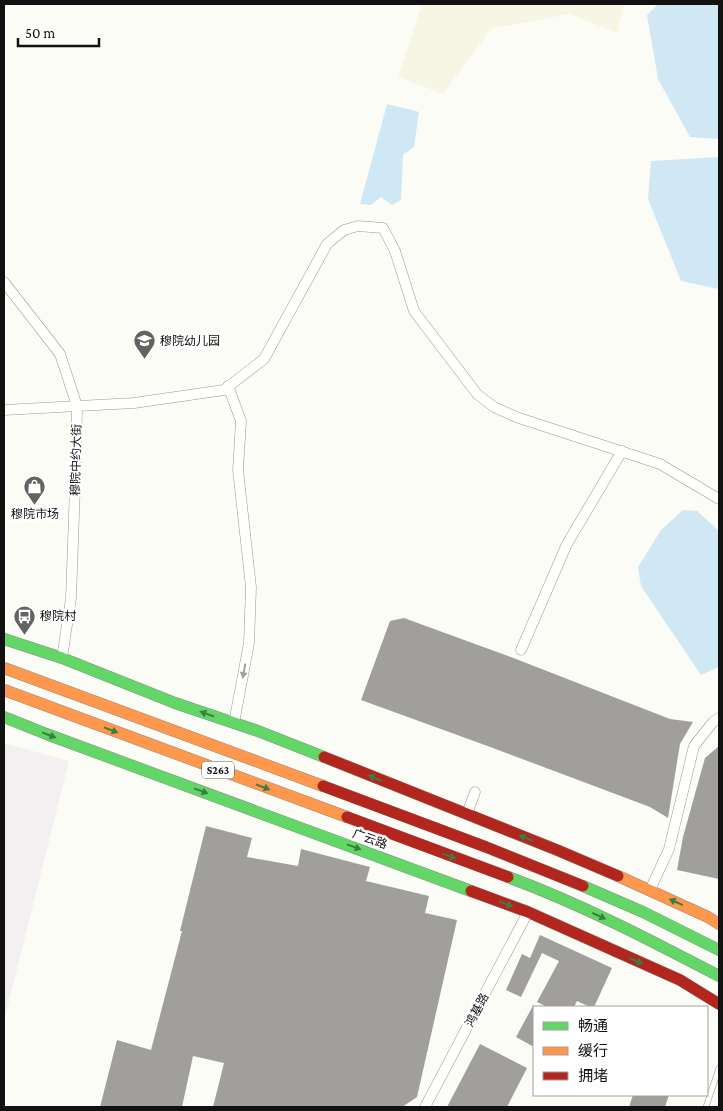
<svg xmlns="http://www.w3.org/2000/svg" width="723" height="1111" font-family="'Crimson Pro','Noto Sans SC',serif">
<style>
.industrial{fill:#f4f0f2}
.farmland{fill:#f7f6e5}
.water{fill:#d0e7f4}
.building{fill:#a09f9c}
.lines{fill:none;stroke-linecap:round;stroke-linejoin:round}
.lane-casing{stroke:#979795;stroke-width:6}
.street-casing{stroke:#979795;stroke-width:11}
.fast-casing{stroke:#8d8d8b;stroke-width:12}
.slow-casing{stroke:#8d8d8b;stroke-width:12}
.jam-casing{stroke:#8d8d8b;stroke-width:12}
.lane{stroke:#fffffe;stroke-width:5}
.street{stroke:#fffffe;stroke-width:10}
.fast{stroke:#63d668;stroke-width:11}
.slow{stroke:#ff974d;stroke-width:11}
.jam{stroke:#b3261e;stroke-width:11}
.oneway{fill:#a0a09f}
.oneway2{fill:#3e7d41}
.labels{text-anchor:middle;stroke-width:5;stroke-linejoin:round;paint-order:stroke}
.shield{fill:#fff;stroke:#585858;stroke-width:1}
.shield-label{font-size:11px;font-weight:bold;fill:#111}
.poi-label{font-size:12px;fill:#111;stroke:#fff;text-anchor:start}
.street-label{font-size:12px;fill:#111;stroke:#fff}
</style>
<rect width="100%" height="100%" fill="#fcfcf7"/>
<!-- industrial -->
<polygon class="industrial" points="4,743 69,761 4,1021"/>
<!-- farmland -->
<polygon class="farmland" points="422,4 624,4 617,33 570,14 491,29 443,94 398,77"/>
<!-- water -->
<g class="water">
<polygon points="658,4 719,4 719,139 690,137 658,79 647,15"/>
<polygon points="387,104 419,112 414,147 403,155 401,200 392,205 381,197 371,205 360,204"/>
<polygon points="719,157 719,289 681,281 648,199 651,161"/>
<polygon points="683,510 697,511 719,531 719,667 701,675 641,586 638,567 661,530"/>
</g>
<!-- building -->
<g class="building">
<polygon points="404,618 516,659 670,719 693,722 680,744 668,818 650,807 493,748 361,700 390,621"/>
<polygon points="719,746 719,879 677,870 683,837 705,758"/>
<polygon points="206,826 252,838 247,857 298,866 301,849 370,867 366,881 429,896 425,913 457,920 417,1097 402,1107 213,1107 224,1063 193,1056 182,1107 100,1107 117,1040 151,1050 182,931 180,931"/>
<polygon points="540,935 612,968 594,1007 590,1007 577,1001 574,1007 547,1007 537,1002 559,961 542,953 521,997 506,990 522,954 530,958"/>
<polygon points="534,1004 534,1047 516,1037"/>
<polygon points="480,1044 527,1068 507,1107 447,1107"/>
<polygon points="633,1095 669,1095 665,1107 629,1107"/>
</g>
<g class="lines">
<defs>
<polyline id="lane" points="706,1107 719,1068"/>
<g id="street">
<polyline points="4,282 60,354 77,406 76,459 71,598 62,658"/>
<polyline points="228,386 241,421 238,470 251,587 249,643 234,723"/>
<polyline points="4,410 134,403 224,390 264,359 327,244 344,230 358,226 383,228 395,251 414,311 477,394 494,407 516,417 660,464 719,499"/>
<polyline points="521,650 567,544 622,451"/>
<polyline points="467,814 475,792"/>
<polyline points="650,890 669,849 694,746 713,722 719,718"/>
<polyline points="425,1107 528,912"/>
</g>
<g id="fast">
<polyline points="4,639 62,658 175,703 258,731 324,757"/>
<polyline points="4,717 49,735 471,891"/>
<path d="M508,877c73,27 142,63 211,99"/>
<polyline points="583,886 643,912 719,950"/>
</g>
<g id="slow">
<polyline points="4,668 323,786"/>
<polyline points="4,690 347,817"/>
<polyline points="618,876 708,917 719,924"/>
</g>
<g id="jam">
<polyline points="324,757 557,850 618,876"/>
<polyline points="323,786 486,847 583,886"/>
<polyline points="347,817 508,877"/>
<polyline points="471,891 528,912 680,980 719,1004"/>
</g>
</defs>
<!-- lane casing -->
<use href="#lane" class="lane-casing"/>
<!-- street casing -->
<use href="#street" class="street-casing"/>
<!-- fast casing -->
<use href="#fast" class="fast-casing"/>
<!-- slow casing -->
<use href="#slow" class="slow-casing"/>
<!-- jam casing -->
<use href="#jam" class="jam-casing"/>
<!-- lane -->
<use href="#lane" class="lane"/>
<!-- street -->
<use href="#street" class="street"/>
<!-- fast -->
<use href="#fast" class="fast"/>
<!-- slow -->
<use href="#slow" class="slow"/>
<!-- jam -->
<use href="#jam" class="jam"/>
</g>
<!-- one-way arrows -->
<defs><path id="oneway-solid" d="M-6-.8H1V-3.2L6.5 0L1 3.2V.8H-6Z" transform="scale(1.25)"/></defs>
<use class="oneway" href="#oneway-solid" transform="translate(244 671) rotate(101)"/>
<g class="oneway2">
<use href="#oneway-solid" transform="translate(207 714) rotate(-161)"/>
<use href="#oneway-solid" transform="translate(111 730) rotate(21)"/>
<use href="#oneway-solid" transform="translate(49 735) rotate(21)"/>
<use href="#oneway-solid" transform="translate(375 778) rotate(-158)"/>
<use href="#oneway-solid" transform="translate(263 787) rotate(21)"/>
<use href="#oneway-solid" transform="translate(201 791) rotate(20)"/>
<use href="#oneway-solid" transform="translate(526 838) rotate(-158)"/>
<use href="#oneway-solid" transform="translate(354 847) rotate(20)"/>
<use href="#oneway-solid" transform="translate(449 856) rotate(20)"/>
<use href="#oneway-solid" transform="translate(676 902) rotate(-156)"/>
<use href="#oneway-solid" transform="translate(506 904) rotate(20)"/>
<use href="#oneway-solid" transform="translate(599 916) rotate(24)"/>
<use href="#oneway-solid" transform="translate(636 961) rotate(24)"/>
</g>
<!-- icons -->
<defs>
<symbol id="school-pin" viewBox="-11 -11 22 30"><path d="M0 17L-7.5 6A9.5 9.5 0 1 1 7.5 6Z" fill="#636362" stroke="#fff"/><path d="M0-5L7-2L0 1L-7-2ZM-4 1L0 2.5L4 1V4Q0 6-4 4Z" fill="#fff"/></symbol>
<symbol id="shop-pin" viewBox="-11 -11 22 30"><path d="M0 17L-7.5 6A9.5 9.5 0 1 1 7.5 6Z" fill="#636362" stroke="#fff"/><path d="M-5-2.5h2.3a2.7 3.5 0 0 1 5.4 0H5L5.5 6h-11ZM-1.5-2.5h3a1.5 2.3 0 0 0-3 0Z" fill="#fff"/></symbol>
<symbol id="bus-pin" viewBox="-11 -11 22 30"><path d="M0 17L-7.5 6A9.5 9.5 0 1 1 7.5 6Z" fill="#636362" stroke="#fff"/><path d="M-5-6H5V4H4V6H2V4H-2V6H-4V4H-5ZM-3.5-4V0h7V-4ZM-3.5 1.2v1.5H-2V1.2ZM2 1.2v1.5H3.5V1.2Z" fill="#fff"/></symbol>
</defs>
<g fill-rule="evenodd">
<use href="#school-pin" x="132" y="328" width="25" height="34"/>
<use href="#shop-pin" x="22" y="474" width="25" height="34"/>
<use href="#bus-pin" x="12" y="604" width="25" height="34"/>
</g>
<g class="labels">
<!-- shield labels -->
<rect class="shield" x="202" y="761.5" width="32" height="17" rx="4"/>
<g class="shield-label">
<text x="218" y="774">S263</text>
</g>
<!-- poi labels -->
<g class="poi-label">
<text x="160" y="345">穆院幼儿园</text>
<text x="35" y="518" text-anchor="middle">穆院市场</text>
<text x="40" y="620">穆院村</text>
</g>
<!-- street labels -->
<g class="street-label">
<text transform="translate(76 460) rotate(-89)" y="4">穆院中约大街</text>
<text transform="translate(370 839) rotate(20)" y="4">广云路</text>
<text transform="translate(477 1010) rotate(-62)" y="4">鸿基路</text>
</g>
</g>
<!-- border -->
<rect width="723" height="1111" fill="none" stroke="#111111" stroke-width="10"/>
<!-- legend -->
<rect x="533" y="1006" width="175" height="90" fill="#ffffff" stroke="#a0a0a0"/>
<rect x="543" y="1022" width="25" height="8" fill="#63d668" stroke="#a0a0a0"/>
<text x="578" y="1031" font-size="15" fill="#111111">畅通</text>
<rect x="543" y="1047" width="25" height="8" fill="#ff974d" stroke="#a0a0a0"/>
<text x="578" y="1056" font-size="15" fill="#111111">缓行</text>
<rect x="543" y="1072" width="25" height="8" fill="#b3261e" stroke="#a0a0a0"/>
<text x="578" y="1081" font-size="15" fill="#111111">拥堵</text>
<!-- scale -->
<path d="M18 38v8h81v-8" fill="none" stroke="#111111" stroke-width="2.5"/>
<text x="25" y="38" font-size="15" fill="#111111" stroke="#ffffff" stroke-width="4" paint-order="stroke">50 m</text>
</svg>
